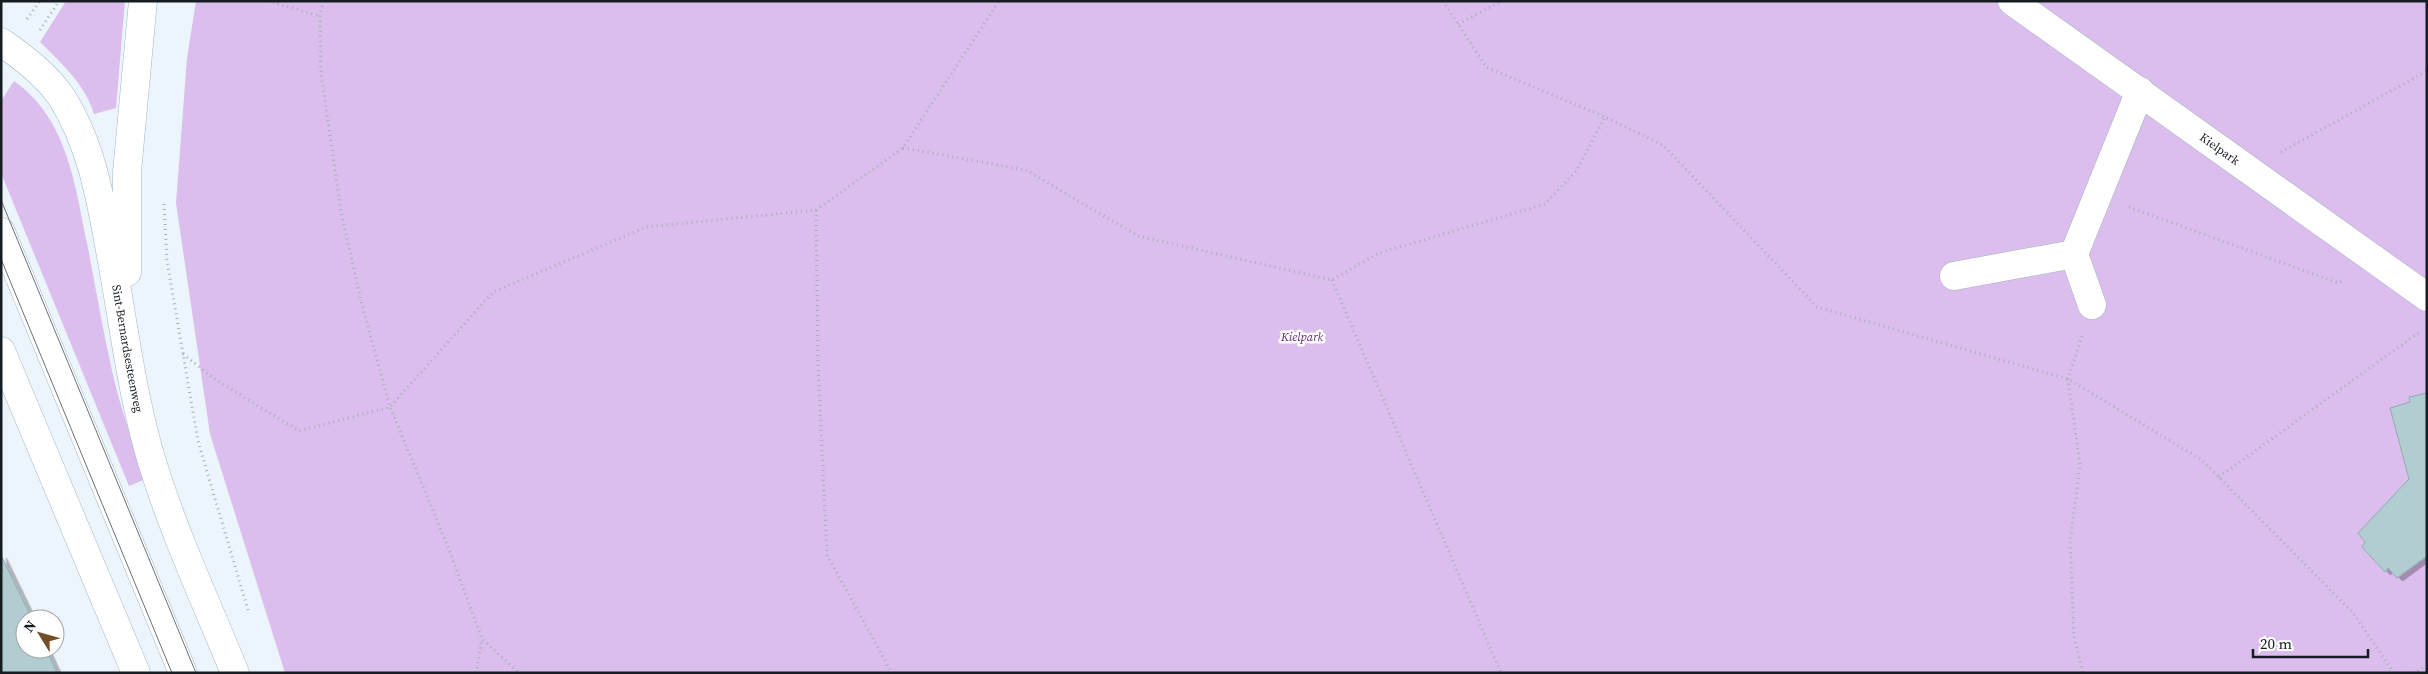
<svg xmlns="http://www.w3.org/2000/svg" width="2428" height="674" font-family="'Source Serif 4',serif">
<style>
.green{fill:#dbbeed}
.building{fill:#b1cdd1;stroke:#90abb0;filter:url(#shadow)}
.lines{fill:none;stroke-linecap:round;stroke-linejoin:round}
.minor-casing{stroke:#a2b5c5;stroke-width:29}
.path{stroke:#a7afb5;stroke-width:3;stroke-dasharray:1 4;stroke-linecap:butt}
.minor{stroke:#fff;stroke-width:28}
.tram{stroke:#6a7178;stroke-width:1}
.labels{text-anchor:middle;stroke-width:5;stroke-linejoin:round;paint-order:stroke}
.street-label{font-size:12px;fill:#151c22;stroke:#fff}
.park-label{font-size:12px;font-style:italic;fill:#632680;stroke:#fff}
</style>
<defs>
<filter id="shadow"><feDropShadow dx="5.5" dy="3" stdDeviation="0" flood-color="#0004"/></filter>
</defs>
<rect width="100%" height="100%" fill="#edf5fc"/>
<!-- green -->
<g class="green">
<path d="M66,1h59l-9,107 -22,6c-9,-30 -32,-50 -54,-72z"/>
<polygon points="196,1 2427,1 2427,673 285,673 210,434 176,203 187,58"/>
<path d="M14,81c53,37 61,103 73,162 8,41 15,82 24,123 8,39 22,76 35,113l-17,7 -128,-313v-72z"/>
</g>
<!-- building -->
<g class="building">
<polygon points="2427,393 2427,556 2397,578 2388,568 2385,572 2362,547 2365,542 2358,533 2409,479 2390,408 2410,402 2409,397"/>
<polygon points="1,555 32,619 25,619 25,649 46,649 57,673 1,673"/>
</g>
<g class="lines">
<defs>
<g id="minor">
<path id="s1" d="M2012,1l415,296"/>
<path id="s2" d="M1,42c22,15 47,34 61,56 28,44 38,97 47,147 14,73 22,149 44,220 22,71 54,139 82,208"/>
<polyline points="1,232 183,673"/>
<polyline points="2074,254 2092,305"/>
<polyline points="127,272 127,172 143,1"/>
<polyline points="1954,276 2074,254 2140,91"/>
<polyline points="1,351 136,673"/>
</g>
</defs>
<!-- minor casing -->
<use href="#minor" class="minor-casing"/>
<!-- path -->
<g class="path">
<polyline points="268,1 320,16"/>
<polyline points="323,1 320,16 321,73 341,212 362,305 390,407 448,547 482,639 519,673"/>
<polyline points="1443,1 1486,67 1605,117 1663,145 1817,307 2068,379 2202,460 2353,613 2394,673"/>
<polyline points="27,19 40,1"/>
<polyline points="1458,24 1502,1"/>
<polyline points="40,30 59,1"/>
<polyline points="903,148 1026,170 1138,236 1332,280 1379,253 1545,204 1577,170 1605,117"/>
<polyline points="2281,152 2427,71"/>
<polyline points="164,204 167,261 198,441 248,610"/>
<polyline points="2129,207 2338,283 2344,280"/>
<polyline points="816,210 818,365 827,555 892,673"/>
<polyline points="1332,280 1501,673"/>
<polyline points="2082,336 2068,379 2080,466 2070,541 2074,636 2083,673"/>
<polyline points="183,354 216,380 299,431 390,407 493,292 646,227 816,210 903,148 999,1"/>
<polyline points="2219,477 2421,331"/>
<polyline points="476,673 482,640"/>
<polyline points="2413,673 2427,666"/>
</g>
<!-- minor -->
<use href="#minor" class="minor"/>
<!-- tram -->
<g class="tram">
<polyline points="1,200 196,673"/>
<polyline points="1,259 172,673"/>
</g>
</g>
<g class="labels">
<!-- street labels -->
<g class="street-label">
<text dy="4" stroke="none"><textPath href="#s1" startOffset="255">Kielpark</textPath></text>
<text dy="4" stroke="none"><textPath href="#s2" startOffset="344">Sint-Bernardsesteenweg</textPath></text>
</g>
<!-- park labels -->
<g class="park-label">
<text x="1302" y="341">Kielpark</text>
</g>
</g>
<!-- border -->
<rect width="2428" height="674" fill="none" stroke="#151c22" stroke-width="5"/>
<!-- north arrow -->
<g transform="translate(40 634) rotate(307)"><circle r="24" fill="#ffffff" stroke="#a1a4a7"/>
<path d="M0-4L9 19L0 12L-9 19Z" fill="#714f27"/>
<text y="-8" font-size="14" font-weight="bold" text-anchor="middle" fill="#151c22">N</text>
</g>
<!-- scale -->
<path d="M2253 649v8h115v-8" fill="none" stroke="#151c22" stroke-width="2.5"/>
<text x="2260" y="649" font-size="15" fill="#151c22" stroke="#ffffff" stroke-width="4" paint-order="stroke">20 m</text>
</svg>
